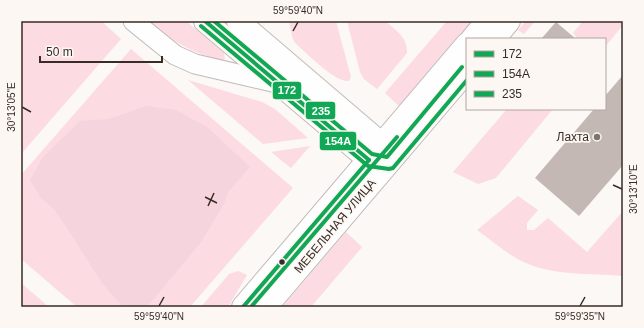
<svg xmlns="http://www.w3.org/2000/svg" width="644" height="328" font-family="Arial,sans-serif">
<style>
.green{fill:#fcdbe3}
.forest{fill:#f6d4dd}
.building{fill:#c4b8b5}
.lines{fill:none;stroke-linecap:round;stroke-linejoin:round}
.minor-casing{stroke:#c1bab6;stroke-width:21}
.tertiary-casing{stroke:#c1bab6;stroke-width:24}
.minor{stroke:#fefefe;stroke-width:19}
.tertiary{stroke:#fefefe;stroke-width:22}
.bus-1-casing{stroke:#fdf7f4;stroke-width:7}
.bus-2-casing{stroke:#fdf7f4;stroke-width:7}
.bus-3-casing{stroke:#fdf7f4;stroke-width:7}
.bus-1{stroke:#10a855;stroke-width:4}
.bus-2{stroke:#10a855;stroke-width:4}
.bus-3{stroke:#10a855;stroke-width:4}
.ticks{fill:none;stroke:#372d26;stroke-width:1.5}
.poi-dot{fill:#7c746f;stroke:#fdf7f4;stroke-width:1.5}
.bus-dot{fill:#372d26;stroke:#fdf7f4;stroke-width:1.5}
.labels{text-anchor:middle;stroke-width:3.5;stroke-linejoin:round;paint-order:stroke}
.poi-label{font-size:12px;fill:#372d26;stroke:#fdf7f4;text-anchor:end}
.street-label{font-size:12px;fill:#372d26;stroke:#fdf7f4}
.line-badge{stroke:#fdf7f4;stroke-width:1.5}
.badge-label{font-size:11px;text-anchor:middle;font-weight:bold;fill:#fff}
.neatline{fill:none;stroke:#372d26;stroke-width:1.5}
.ticks-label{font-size:10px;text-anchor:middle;fill:#372d26}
</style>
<rect width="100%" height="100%" fill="#fbf8f6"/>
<!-- green -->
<g class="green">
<polygon points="21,21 101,21 121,39 21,154"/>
<path d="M148,21h38l38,32 1,6 -3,2c-31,-9 -49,-19 -74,-40z"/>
<path d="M289,21h47l15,56 -2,4c-14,2 -43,-29 -54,-38l-3,-6z"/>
<path d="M347,21h38c11,9 23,17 22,32l-30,36 -13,-10 -4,-7z"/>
<polygon points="447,21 474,21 400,107 385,93"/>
<polygon points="526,21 535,21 524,34 518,30"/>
<polygon points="583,21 623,21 623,25 605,47 605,39 578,39 573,33"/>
<polygon points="131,49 293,188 190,307 77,307 21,259 21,175"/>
<polygon points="188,80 262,102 275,109 308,138 263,144"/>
<polygon points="507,109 553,109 496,178 478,184 453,172"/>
<polygon points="310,146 291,168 271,152"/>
<path d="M518,196l20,14 -11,13v7h7l14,-12 39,34 36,-41v65c-32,-3 -68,0 -97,-13 -17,-7 -33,-22 -49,-33z"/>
<polygon points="346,232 362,247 311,307 282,307"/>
<polygon points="238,271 247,275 228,307 201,307 229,274"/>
<polygon points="21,283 49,307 21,307"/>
</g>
<!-- forest -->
<polygon class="forest" points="146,106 176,110 207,127 250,167 228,192 224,204 201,242 147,307 123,307 102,283 71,234 54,209 41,198 30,180 43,157 80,121 109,119"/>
<!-- building -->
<g class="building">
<polygon points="556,22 576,39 541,39"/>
<polygon points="623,75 623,165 579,216 535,178 594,109 605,109 605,96"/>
</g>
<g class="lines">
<defs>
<polyline id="minor" points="133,21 175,55 195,64 277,83"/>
<g id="tertiary">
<polyline points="205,21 369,160 384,162"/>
<polyline points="238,21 382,144 387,158"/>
<polyline points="472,39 487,21"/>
<polyline points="494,39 509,21"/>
<polyline points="243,307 467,44"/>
<polyline points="266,307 467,71"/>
</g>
</defs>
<!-- minor casing -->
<use href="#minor" class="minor-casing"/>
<!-- tertiary casing -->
<use href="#tertiary" class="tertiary-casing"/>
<!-- minor -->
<use href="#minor" class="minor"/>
<!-- tertiary -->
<use href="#tertiary" class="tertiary"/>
<defs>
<g id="bus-1">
<polyline points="205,21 369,160"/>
<polyline points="243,307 369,160"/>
</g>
<g id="bus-2">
<polyline points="201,26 368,166 389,169 393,168 467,80"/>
<polyline points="251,307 397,137"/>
</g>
<polyline id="bus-3" points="214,21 372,154 387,157 462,67"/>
</defs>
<!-- bus-1 casing -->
<use href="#bus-1" class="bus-1-casing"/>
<!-- bus-2 casing -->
<use href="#bus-2" class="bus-2-casing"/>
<!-- bus-3 casing -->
<use href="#bus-3" class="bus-3-casing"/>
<!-- bus-1 -->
<use href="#bus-1" class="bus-1"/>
<!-- bus-2 -->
<use href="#bus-2" class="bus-2"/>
<!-- bus-3 -->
<use href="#bus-3" class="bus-3"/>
</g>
<!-- ticks -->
<path class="ticks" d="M293,31l5,-9M22,107l9,5M613,185l9,4M205,197l12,6M208,206l6,-13M159,306l5,-9M580,306l5,-9"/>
<!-- markers -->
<circle class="poi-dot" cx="597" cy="137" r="4"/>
<circle class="bus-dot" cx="282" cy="262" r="3.5"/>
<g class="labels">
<!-- poi labels -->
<g class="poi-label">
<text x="589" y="141">Лахта</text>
</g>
<!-- street labels -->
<g class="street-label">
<text transform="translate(335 226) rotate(-50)" y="4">МЕБЕЛЬНАЯ УЛИЦА</text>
</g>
</g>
<g class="line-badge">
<rect x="272" y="81" width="30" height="19" rx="4" fill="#10a855"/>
<rect x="305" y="101" width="31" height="19" rx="4" fill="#10a855"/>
<rect x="319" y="131" width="38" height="20" rx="4" fill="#10a855"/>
</g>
<g class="badge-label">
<text x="287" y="94">172</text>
<text x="321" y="115">235</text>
<text x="338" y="145">154А</text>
</g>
<!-- border -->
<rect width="644" height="328" fill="none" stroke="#fdf7f4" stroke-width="44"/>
<!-- legend -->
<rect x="466" y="38" width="140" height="72" fill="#fdf7f4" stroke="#aea6a2"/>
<rect x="474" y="51" width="20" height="6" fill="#10a855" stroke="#aea6a2"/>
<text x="502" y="58" font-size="12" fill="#372d26">172</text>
<rect x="474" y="71" width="20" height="6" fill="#10a855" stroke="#aea6a2"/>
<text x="502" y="78" font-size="12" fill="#372d26">154А</text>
<rect x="474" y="91" width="20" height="6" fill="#10a855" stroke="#aea6a2"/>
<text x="502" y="98" font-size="12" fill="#372d26">235</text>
<!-- scale -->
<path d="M40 56v6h122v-6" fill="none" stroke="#372d26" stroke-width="2"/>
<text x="46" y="56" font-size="12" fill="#372d26" stroke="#fdf7f4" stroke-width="3" paint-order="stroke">50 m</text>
<rect x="22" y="22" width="600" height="284" class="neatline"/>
<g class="ticks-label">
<text x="298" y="14">59°59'40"N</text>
<text transform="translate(11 107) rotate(-90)" y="4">30°13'05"E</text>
<text transform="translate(633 189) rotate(-90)" y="4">30°13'10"E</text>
<text x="159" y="320">59°59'40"N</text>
<text x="580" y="320">59°59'35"N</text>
</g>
</svg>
